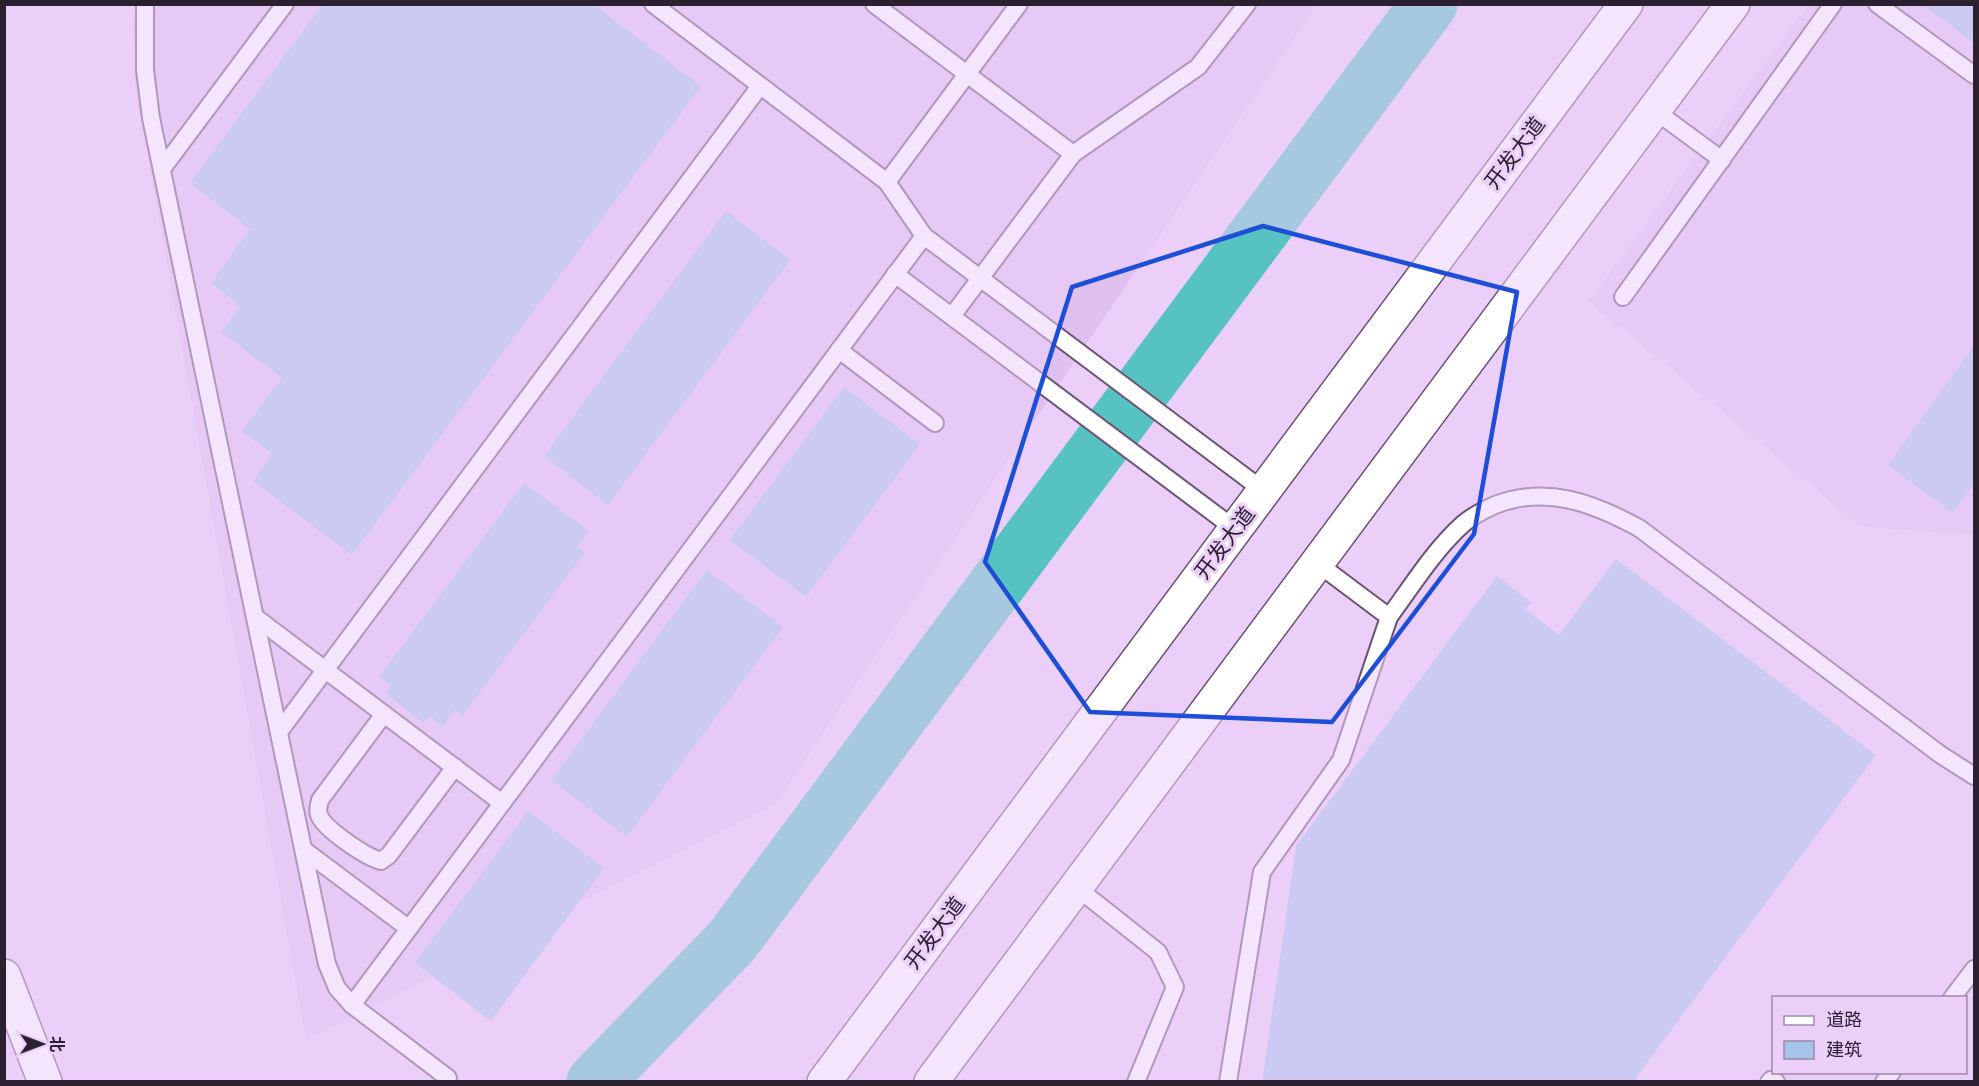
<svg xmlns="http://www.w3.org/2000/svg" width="1979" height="1086" font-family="'Sofia Sans Condensed','Noto Sans SC',sans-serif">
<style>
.built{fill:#dfc0ee}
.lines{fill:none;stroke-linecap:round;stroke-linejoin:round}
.river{stroke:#56c2c2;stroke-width:57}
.building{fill:#a5c3eb}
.lane-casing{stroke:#6a5275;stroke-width:20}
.primary-casing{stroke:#6a5275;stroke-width:36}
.highway-casing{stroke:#6a5275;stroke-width:36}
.lane{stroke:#fff;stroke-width:16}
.primary{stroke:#fff;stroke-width:33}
.highway{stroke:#fff;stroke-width:33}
.marked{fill:none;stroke:#1d4ed8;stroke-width:4.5;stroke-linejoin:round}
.labels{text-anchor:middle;stroke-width:6;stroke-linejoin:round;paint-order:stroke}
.street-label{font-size:21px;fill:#2a202f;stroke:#ebcff9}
</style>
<rect width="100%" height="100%" fill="#ebcff9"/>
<!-- built -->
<g class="built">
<polygon points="134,5 1316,5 775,804 306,1040 135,86 133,28"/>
<polygon points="1808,5 1974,5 1974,534 1861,527 1589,301"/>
</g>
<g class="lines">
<!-- river -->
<polyline class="river" points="595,1082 732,941 1429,4"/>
</g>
<!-- building -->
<g class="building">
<polygon points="323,4 593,4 701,86 352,555 253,481 272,454 242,431 282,378 221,332 241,306 211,283 250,229 190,183"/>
<polygon points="1922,4 1974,4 1974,43"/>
<polygon points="726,211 790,260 608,505 544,456"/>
<polygon points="1974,345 1974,483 1953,513 1888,465"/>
<polygon points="844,387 920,444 806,597 730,540"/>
<polygon points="524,483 589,531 577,546 585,552 462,716 455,710 443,726 430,716 424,723 385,693 391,686 379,677"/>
<polygon points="1616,559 1876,755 1635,1079 1639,1082 1262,1082 1296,846 1497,576 1531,602 1525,609 1559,635"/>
<polygon points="707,570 783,627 627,837 551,780"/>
<polygon points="528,811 604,868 491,1021 415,963"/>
</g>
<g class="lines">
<defs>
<g id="lane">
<polyline points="145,4 145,70 151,118 327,964 337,988 352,1005 448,1078"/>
<polyline points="874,4 1073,154"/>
<polyline points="1877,4 1974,75"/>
<polyline points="1654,110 1722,160"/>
<polyline points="162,169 285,4"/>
<polyline points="887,182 1019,4"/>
<polyline points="924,236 1264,491"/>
<polyline points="895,274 1235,529"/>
<polyline points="1623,297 1833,4"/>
<polyline points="952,316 1073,154 1198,67 1247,4"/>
<polyline points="839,350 935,423"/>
<path d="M1317,563l72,54c23,-31 45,-67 74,-93 9,-8 21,-14 32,-19 51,-20 98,-2 144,23l302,227 33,21"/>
<polyline points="255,617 502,803"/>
<path d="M384,714l-64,86c-1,5 -3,10 -1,15 5,14 47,42 62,46l8,-6 66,-88"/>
<polyline points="279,732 760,86"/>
<polyline points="304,850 408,928"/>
<polyline points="1076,887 1158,952 1175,987 1136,1082"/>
<polyline points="1952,998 1974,969"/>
<polyline points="352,1005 924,236 887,182 653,4"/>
<polyline points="1228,1082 1262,872 1341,760 1389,617"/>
<polyline points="1769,1082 1771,1080 1776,1082"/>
<polyline points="1884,1082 1892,1072"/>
</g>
<g id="primary">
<polyline points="824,1082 1626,4"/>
<polyline points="931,1082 1733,4"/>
</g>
<polyline id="highway" points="4,976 45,1082"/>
</defs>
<!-- lane casing -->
<use href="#lane" class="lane-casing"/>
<!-- primary casing -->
<use href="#primary" class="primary-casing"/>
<!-- highway casing -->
<use href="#highway" class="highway-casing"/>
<!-- lane -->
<use href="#lane" class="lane"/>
<!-- primary -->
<use href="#primary" class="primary"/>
<!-- highway -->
<use href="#highway" class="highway"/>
</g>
<!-- marked area -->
<path d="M0 0H1979V1086H0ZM1263,226l254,66 -43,242 -142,188 -242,-10 -105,-150 87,-275z" fill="#ebcff9" fill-opacity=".55" fill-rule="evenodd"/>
<path class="marked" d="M1263,226l254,66 -43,242 -142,188 -242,-10 -105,-150 87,-275z"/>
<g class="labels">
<!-- street labels -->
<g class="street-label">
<text transform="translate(1515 153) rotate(-53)" y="7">开发大道</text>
<text transform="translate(1225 543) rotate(-53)" y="7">开发大道</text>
<text transform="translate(935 933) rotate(-53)" y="7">开发大道</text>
</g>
</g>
<!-- border -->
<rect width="1979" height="1086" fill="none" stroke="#2a202f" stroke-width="12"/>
<!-- legend -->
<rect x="1772" y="996" width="195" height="78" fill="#ebcff9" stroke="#9e89a8" stroke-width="1.5"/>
<rect x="1784" y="1016" width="30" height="9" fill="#ffffff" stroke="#9e89a8" stroke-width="1.5"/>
<text x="1826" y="1026" font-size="18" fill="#2a202f">道路</text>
<rect x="1784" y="1041" width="30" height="18" fill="#a5c3eb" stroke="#9e89a8" stroke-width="1.5"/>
<text x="1826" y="1056" font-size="18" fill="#2a202f">建筑</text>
<!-- north arrow -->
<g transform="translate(42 1044) rotate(90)" stroke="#ebcff9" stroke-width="4.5" paint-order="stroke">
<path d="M0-4.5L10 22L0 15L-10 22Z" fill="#2a202f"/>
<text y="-9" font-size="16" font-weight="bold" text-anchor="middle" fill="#2a202f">北</text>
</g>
</svg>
